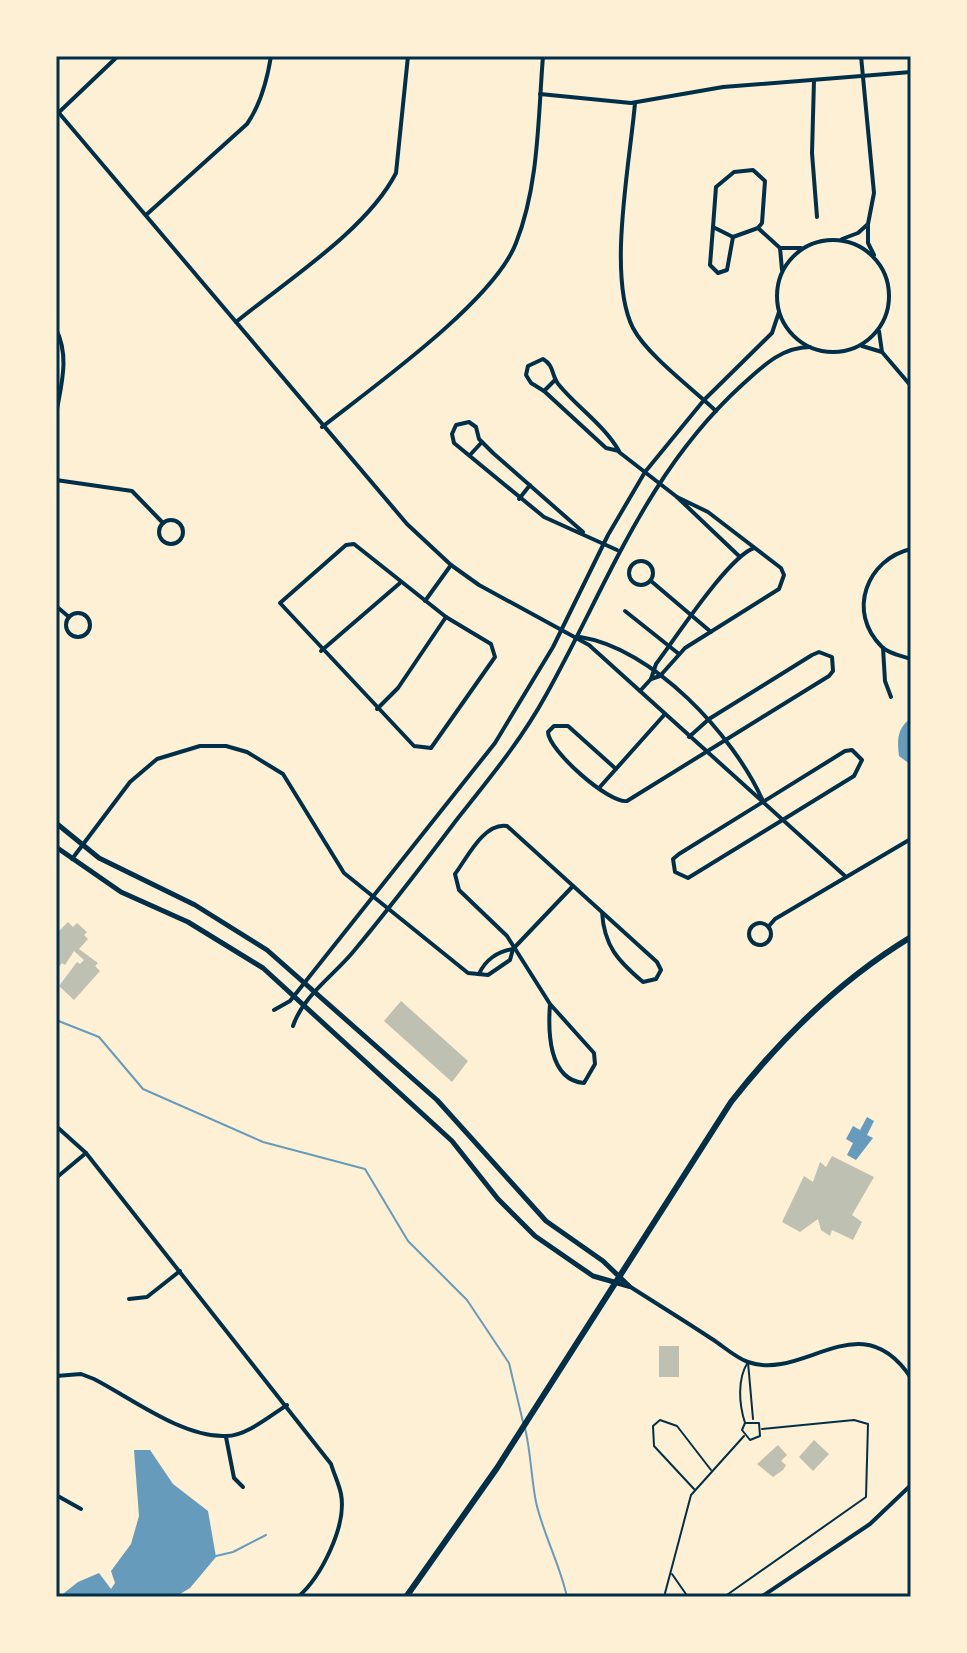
<svg xmlns="http://www.w3.org/2000/svg" width="967" height="1653" font-family="'Roboto Serif',serif">
<style>
.water{fill:#669bbc}
.lines{fill:none;stroke-linecap:round;stroke-linejoin:round}
.stream{stroke:#669bbc;stroke-width:2}
.building{fill:#bec0b2}
.service{stroke:#003049;stroke-width:2}
.minor{stroke:#003049;stroke-width:4}
.secondary{stroke:#003049;stroke-width:5}
.primary{stroke:#003049;stroke-width:6}
.neatline{fill:none;stroke:#003049;stroke-width:3}
</style>
<rect width="100%" height="100%" fill="#fdf0d5"/>
<!-- water -->
<g class="water">
<path d="M911,718v47l-12,-9c-2,-16 -2,-28 12,-38z"/>
<polygon points="867,1117 874,1121 867,1135 873,1138 856,1160 847,1155 853,1143 846,1139 853,1126 860,1130"/>
<polygon points="134,1450 150,1450 173,1484 208,1511 216,1557 190,1588 175,1597 59,1597 78,1582 99,1573 111,1589 115,1583 111,1571 131,1544 139,1516"/>
</g>
<g class="lines">
<!-- stream -->
<g class="stream">
<polyline points="56,1020 99,1037 143,1089 263,1142 365,1169 408,1241 467,1300 509,1363 523,1422"/>
<path d="M525,1428c6,25 6,49 11,74 7,32 24,62 31,95"/>
<polyline points="216,1556 233,1552 266,1535"/>
</g>
</g>
<!-- building -->
<g class="building">
<polygon points="68,922 73,927 77,923 87,932 84,935 88,939 79,949 98,963 95,966 100,971 74,1000 59,986 77,962 80,964 84,960 74,951 65,965 62,963 56,971 59,936 56,928 59,931"/>
<polygon points="401,1001 468,1061 452,1082 384,1021"/>
<polygon points="832,1156 874,1177 852,1215 862,1222 853,1240 832,1230 830,1236 821,1230 818,1219 800,1232 782,1222 804,1176 813,1182 820,1162 826,1167"/>
<rect x="659" y="1346" width="20" height="31"/>
<polygon points="814,1440 829,1454 813,1471 799,1457"/>
<polygon points="778,1445 787,1455 781,1461 786,1465 783,1470 773,1477 757,1464"/>
</g>
<g class="lines">
<!-- service -->
<g class="service">
<polyline points="748,1362 753,1419"/>
<path d="M745,1423h14l1,13 -10,4 -8,-10 3,-7c-6,-19 -8,-44 3,-61"/>
<polyline points="694,1489 654,1446 653,1426 660,1420 677,1426 711,1470"/>
<polyline points="672,1574 688,1597"/>
<polyline points="664,1597 691,1495 744,1436"/>
<polyline points="724,1597 866,1497 868,1424 854,1420 762,1429"/>
</g>
<!-- minor -->
<g class="minor">
<polyline points="861,56 874,193 868,224"/>
<polyline points="814,80 812,153 817,217"/>
<polyline points="540,94 631,103 723,87 911,72"/>
<path d="M635,103c-5,59 -28,174 -2,225 14,27 60,61 83,83"/>
<polyline points="59,113 407,524 451,565 479,585 589,645 845,876"/>
<polyline points="56,115 118,56"/>
<path d="M146,215l101,-91c14,-20 20,-43 24,-68"/>
<polyline points="713,227 710,265 718,273 727,270 733,237"/>
<polyline points="758,228 733,237 713,227 716,187 734,172 753,170 765,181 762,223 758,228 780,248"/>
<polyline points="842,239 858,233 868,224 868,243 874,255"/>
<circle cx="833" cy="296" r="56"/>
<polyline points="782,270 780,248 801,248"/>
<path d="M236,322c50,-41 131,-92 160,-149l12,-117"/>
<path d="M56,329c14,28 5,56 0,86"/>
<polyline points="862,346 882,352 879,331"/>
<polyline points="882,352 911,386"/>
<path d="M543,359c12,7 8,17 16,26 19,23 45,40 60,66l-13,-3 -62,-57 -13,-8 -5,-8 2,-9z"/>
<polyline points="544,391 555,380"/>
<path d="M322,427c51,-40 172,-126 194,-184 23,-58 22,-125 27,-187"/>
<polyline points="619,452 677,497"/>
<polyline points="470,455 482,442"/>
<polyline points="56,480 132,491 163,523"/>
<polyline points="519,499 530,485"/>
<circle cx="171" cy="532" r="12"/>
<polyline points="583,532 493,453 479,439 476,427 469,422 456,425 452,434 454,443 544,517 617,550"/>
<polygon points="354,544 446,617 491,644 495,657 431,748 414,746 280,603 346,545"/>
<path d="M911,549c-44,10 -65,63 -29,98 7,7 20,9 29,12"/>
<path d="M739,556l-62,-59 31,15 73,56 3,7 -5,14 -94,59 -25,28 -9,3 5,-15c19,-25 72,-107 98,-116"/>
<circle cx="641" cy="573" r="12"/>
<polyline points="651,581 711,632"/>
<polyline points="425,601 451,565"/>
<polyline points="56,606 69,617"/>
<polyline points="625,611 679,654"/>
<circle cx="78" cy="625" r="12"/>
<path d="M580,637c73,11 153,98 182,162"/>
<polyline points="883,648 885,681 891,697"/>
<polyline points="321,651 400,583"/>
<polyline points="640,691 651,679"/>
<polyline points="377,709 398,688 446,617"/>
<polygon points="852,750 862,760 854,776 688,878 675,872 673,859 679,854 845,751"/>
<path d="M616,769l-48,-43h-14l-6,6c0,18 61,72 79,69l202,-125 4,-5 -1,-14 -13,-5 -7,3 -103,64 -20,18"/>
<polyline points="599,788 665,714"/>
<polyline points="911,829 911,843"/>
<polyline points="72,859 130,782 157,759 200,746 226,746 247,752 283,774 344,873 468,973 488,975 510,960 513,949"/>
<circle cx="760" cy="934" r="11"/>
<polyline points="769,926 775,919 909,840"/>
<polyline points="513,949 573,886"/>
<path d="M479,974c6,-14 19,-23 34,-25"/>
<path d="M550,1004c-2,26 -2,76 34,79l11,-19 -1,-11 -44,-49 -43,-68 -48,-46 -4,-16c12,-16 29,-52 52,-48l150,136 4,8 -5,9 -13,3c-25,-21 -39,-36 -41,-70"/>
<polyline points="274,1010 290,1001 495,743 553,647 608,535 645,472 704,400 772,333 779,312"/>
<path d="M293,1026c10,-30 40,-50 60,-74 36,-43 71,-89 105,-134 31,-39 64,-79 88,-123 62,-111 100,-223 197,-311 20,-18 39,-37 67,-37"/>
<path d="M56,1126l30,27 245,311c3,10 8,20 10,30 6,32 -20,83 -43,103"/>
<polyline points="56,1178 86,1153"/>
<path d="M629,1286c28,18 56,35 83,53 11,7 24,19 36,23 56,20 112,-61 163,16"/>
<polyline points="129,1299 147,1297 180,1271"/>
<path d="M56,1376l25,-2 13,5c37,19 89,59 132,57 20,0 44,-20 61,-31"/>
<polyline points="226,1437 234,1478 243,1487"/>
<polyline points="56,1495 81,1509"/>
<polyline points="761,1597 870,1524 911,1485"/>
</g>
<!-- secondary -->
<g class="secondary">
<polyline points="56,823 99,858 195,905 267,950 437,1100 546,1221 603,1261 629,1286"/>
<polyline points="56,847 121,892 188,922 263,968 452,1141 498,1199 535,1236 593,1276 628,1286"/>
</g>
<!-- primary -->
<path class="primary" d="M406,1597l91,-129 234,-366c51,-65 109,-122 180,-165"/>
</g>
<!-- border -->
<rect width="967" height="1653" fill="none" stroke="#fdf0d5" stroke-width="116"/>
<rect x="58" y="58" width="851" height="1537" class="neatline"/>
</svg>
